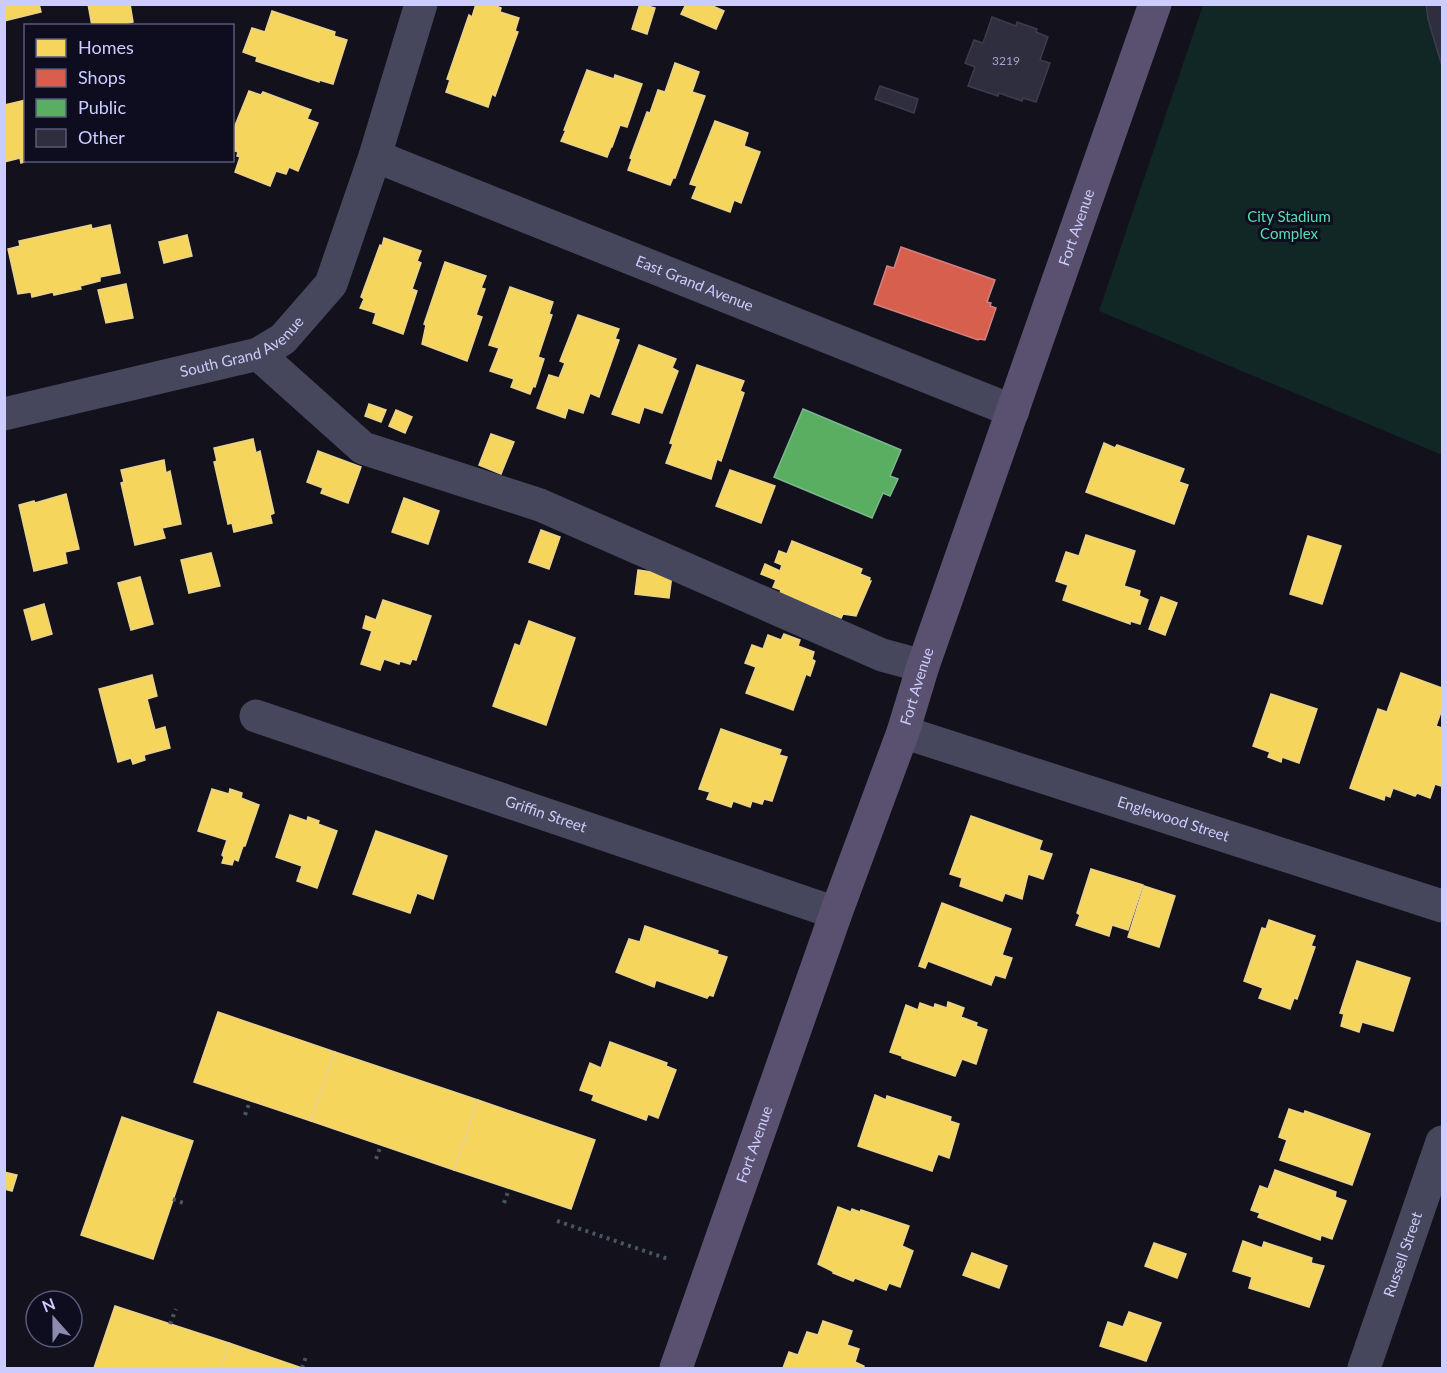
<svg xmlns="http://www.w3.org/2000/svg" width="1447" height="1373" font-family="Lato,sans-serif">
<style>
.green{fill:#102725}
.homes{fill:#f6d55c;stroke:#e9d28d;stroke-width:1.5}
.shops{fill:#d6604d;stroke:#d38082;stroke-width:1.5}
.public{fill:#5aae61;stroke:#7cb790;stroke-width:1.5}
.building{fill:#2f2e3e;stroke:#3c3b4f;stroke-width:1.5}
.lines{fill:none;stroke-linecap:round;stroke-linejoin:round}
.path{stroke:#475761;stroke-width:4;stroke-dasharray:3 4.5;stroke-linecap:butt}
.minor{stroke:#46475c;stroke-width:33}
.major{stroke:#59516f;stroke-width:33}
.labels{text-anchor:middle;stroke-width:6;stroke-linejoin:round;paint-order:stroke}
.number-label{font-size:12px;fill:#a5a4ce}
.park-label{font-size:15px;fill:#5addad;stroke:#0e0d20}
.street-label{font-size:15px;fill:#ccccfe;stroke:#0e0d20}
</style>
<rect width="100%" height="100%" fill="#12111c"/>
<!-- green -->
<polygon class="green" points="1203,5 1442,5 1442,455 1099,311"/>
<!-- homes -->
<g class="homes">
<polygon points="4,4 39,4 41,12 4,21"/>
<polygon points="88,4 130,4 133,22 118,26 92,26"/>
<polygon points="476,4 491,4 501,8 500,12 519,18 515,31 518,32 495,96 492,94 488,107 446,92 450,80 447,79 469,15 472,17"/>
<polygon points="640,4 655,8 647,34 632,29"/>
<polygon points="686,4 708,4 724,11 716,29 681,14"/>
<polygon points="272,11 335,32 334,36 347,40 333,84 319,80 319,82 256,61 257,57 243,52 252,28 265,32"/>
<polygon points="675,63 699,72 692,92 705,96 675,178 673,178 670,185 628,170 632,159 630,158 647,112 650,113 658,90 665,92"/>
<polygon points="587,70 614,79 615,75 642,84 627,127 620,125 612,147 611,147 607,157 561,141 566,130 564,130"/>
<polygon points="249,91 261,95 263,92 311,110 307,119 318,123 298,171 289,167 286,174 276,171 270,186 235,172 240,157 237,156 238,152 232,150 232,133"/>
<polygon points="26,100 26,160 30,160 21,163 20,158 4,162 4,105"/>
<polygon points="715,121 748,133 744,146 760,152 741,203 734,200 730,212 692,198 697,186 690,184"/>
<polygon points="91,225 92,229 110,225 120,273 100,277 100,281 80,286 81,289 54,295 53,292 32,297 31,292 18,294 8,249 20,246 19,241"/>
<polygon points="187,235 192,256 164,263 159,242"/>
<polygon points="384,238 421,251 417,261 421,263 412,289 417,291 403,334 373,323 376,313 360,308 364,299 361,297 380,245 382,246"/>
<polygon points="445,262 486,276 481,288 485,289 476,315 482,317 467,361 422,344 426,325 424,324"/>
<polygon points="126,284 133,318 106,323 98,290"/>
<polygon points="510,287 553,302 549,314 552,315 538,357 544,359 535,387 533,386 530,394 511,387 514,379 490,371 499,348 489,345"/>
<polygon points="578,315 619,329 615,339 619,340 599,397 590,393 583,413 568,408 565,418 537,408 549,375 559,378 565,363 560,361"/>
<polygon points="639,345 676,359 672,368 678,371 662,413 644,407 639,423 612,414"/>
<polygon points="697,365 744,381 740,391 744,393 721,461 717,459 711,479 666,463 673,444 670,443"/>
<polygon points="369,404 386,410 381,422 365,416"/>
<polygon points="396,410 412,417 405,433 389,426"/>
<polygon points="491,434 514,442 501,474 479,465"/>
<polygon points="253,439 256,453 260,451 274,513 270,515 272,523 234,532 232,523 228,524 214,462 217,461 214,448"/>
<polygon points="1104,443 1115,448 1117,445 1184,469 1179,482 1188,485 1174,524 1086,492"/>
<polygon points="318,451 361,467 348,503 321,493 323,488 307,482"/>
<polygon points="164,460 166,473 170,471 181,524 162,528 165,538 135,545 121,483 124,482 121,470"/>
<polygon points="730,470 775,486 761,523 716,506"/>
<polygon points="66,494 79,549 65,552 67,563 34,571 19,505 34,501 35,503"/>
<polygon points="404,498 439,511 428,544 392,532"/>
<polygon points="541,530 560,537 549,569 529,562"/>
<polygon points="1086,535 1135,551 1124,586 1140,591 1139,596 1148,600 1140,624 1130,621 1130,624 1063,600 1068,585 1056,581 1066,552 1079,556"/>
<polygon points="1308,536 1341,546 1322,604 1290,594"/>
<polygon points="792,541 862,569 860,574 870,578 869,581 871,581 856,616 843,614 841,618 780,593 781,590 773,587 776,580 761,574 765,564 780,571 782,565 775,562 779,551 787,554"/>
<polygon points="211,553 220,586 189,593 181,560"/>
<polygon points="638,570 672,575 669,598 635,594"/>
<polygon points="140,577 153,624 131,630 118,583"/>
<polygon points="1161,597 1177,603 1165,635 1149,629"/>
<polygon points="383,600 431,616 416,660 412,659 410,664 400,661 399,664 384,659 380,670 361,664 372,631 363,628 366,616 376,620"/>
<polygon points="44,604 52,634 32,640 24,610"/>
<polygon points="529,621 575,638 546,725 493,706 515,644 520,646"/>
<polygon points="784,634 800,640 798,646 814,652 812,659 815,661 810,676 806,674 793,710 746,693 756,667 745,663 752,645 763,649 768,635 781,640"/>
<polygon points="1401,673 1442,688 1442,709 1436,726 1442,728 1442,782 1441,786 1435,784 1430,798 1417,793 1415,796 1393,788 1390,797 1385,795 1384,800 1350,788 1378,709 1387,712"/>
<polygon points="152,675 157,696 147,699 155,730 165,727 170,748 144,755 145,760 133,764 131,758 118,762 99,689"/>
<polygon points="1271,694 1317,709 1299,763 1282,757 1281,762 1268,757 1270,752 1253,746"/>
<polygon points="721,729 781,750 779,755 787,757 772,801 764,799 762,804 752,801 750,807 733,801 731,807 707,799 710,792 699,789"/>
<polygon points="212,789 229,794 230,789 242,793 241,798 259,805 245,846 243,846 238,861 234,859 232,865 222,863 224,857 222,855 227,840 198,831"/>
<polygon points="290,815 307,821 308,817 319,821 318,824 337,831 317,888 297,881 302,866 276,857"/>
<polygon points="971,816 1042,841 1039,850 1052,854 1043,879 1028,874 1022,899 1005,893 1002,901 960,886 962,878 950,874"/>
<polygon points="376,831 447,856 433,899 417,893 410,913 353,894"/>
<polygon points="1091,869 1143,885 1128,930 1112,925 1109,936 1076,925 1080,915 1077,913"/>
<polygon points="1144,886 1175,896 1159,947 1128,937"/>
<polygon points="942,903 1011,929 1002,955 1012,958 1005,978 995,975 991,985 928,961 925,968 919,966"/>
<polygon points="1269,920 1315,936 1311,946 1315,947 1297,999 1294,998 1290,1009 1259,998 1263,988 1244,981 1262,928 1266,929"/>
<polygon points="645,926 718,951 717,954 727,957 713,996 709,995 707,998 656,980 654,987 616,972 629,939 640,942"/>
<polygon points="1357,961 1410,978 1393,1031 1362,1022 1359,1032 1341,1026 1344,1014 1340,1013"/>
<polygon points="948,1002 964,1008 961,1017 977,1023 976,1026 987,1030 976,1064 962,1059 955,1076 902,1058 902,1056 890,1052 906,1005 918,1010 920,1003 934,1008 935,1004 947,1008"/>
<polygon points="218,1012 335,1052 311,1121 194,1082"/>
<polygon points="610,1042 667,1063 666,1066 676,1070 658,1118 648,1114 646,1120 592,1100 594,1095 580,1090 590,1063 601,1068"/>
<polygon points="335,1052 478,1100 454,1170 311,1121"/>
<polygon points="875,1095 886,1100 887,1096 951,1117 950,1121 959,1124 949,1158 938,1154 932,1171 858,1146"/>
<polygon points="478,1100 595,1140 571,1209 454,1170"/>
<polygon points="1289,1109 1304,1114 1305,1111 1370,1134 1352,1185 1280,1160 1287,1140 1279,1137"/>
<polygon points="122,1117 193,1141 153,1259 81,1235"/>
<polygon points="1275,1170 1336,1192 1335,1197 1346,1201 1332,1239 1321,1235 1320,1240 1258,1217 1260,1213 1251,1210 1260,1186 1268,1189"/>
<polygon points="4,1172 17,1175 12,1191 4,1189"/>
<polygon points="838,1207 851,1212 852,1209 860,1212 861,1210 909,1226 902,1246 913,1251 900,1287 889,1283 886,1290 855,1278 853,1281 833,1273 834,1272 818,1264"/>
<polygon points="1243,1241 1262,1248 1264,1242 1312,1258 1311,1263 1324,1266 1309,1307 1249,1288 1252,1277 1233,1271"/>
<polygon points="1154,1243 1186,1254 1177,1278 1145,1266"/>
<polygon points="972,1253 1007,1266 999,1288 963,1275"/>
<polygon points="115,1306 229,1343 221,1368 94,1368"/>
<polygon points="1129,1312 1161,1323 1146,1361 1100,1346 1108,1322 1123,1327"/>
<polygon points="823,1321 852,1331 847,1345 859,1349 855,1362 864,1366 863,1368 783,1368 789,1352 798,1355 807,1332 818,1335"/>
<polygon points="229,1343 302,1368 221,1368"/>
</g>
<!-- shops -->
<polygon class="shops" points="901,247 995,280 987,302 991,303 990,306 996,308 985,340 979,339 978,340 874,304 887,266 894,268"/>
<!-- public -->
<polygon class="public" points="803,409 901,450 890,476 898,479 890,496 883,493 872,518 774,477"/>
<!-- building -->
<g class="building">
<polygon points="1426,4 1442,4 1442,66 1428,19"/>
<polygon points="992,17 1016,26 1017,22 1037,29 1036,32 1048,37 1040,60 1050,63 1036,102 1023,98 1022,101 999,93 998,96 968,86 975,67 965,63 974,40 983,43"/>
<polygon points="880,86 918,99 914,113 875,99"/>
</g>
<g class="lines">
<!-- path -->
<g class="path">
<polyline points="245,1115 250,1101"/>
<polyline points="376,1159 381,1145"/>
<polyline points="173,1199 186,1204"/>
<polyline points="504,1203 509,1189"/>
<polyline points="557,1221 668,1259"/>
<polyline points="170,1324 176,1309"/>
<polyline points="302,1368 307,1354"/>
</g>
<!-- minor -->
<g class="minor">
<path id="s1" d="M375,156l638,255"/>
<polyline points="258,354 363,448 540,505 882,655 923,666"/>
<path id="s2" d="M4,414l254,-60 25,-15 48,-55 44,-128 46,-152"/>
<path id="s3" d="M256,716l580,197"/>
<path id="s4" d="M903,732l539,174"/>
<path id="s5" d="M1364,1368l78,-226"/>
</g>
<!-- major -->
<path class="major" id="s6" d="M676,1368l160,-455 67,-181 20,-66 232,-662"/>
</g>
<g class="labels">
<!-- number labels -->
<g class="number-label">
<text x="1006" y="65">3219</text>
</g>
<!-- park labels -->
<g class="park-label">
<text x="1289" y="222">City Stadium<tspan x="1289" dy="17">Complex</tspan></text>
</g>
<!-- street labels -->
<g class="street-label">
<text dy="5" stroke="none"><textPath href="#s6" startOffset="1209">Fort Avenue</textPath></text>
<text dy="5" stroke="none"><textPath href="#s1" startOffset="344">East Grand Avenue</textPath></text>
<text dy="5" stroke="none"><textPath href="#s2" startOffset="249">South Grand Avenue</textPath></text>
<text dy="5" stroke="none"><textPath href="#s6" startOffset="723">Fort Avenue</textPath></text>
<text dy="5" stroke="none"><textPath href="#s3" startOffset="306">Griffin Street</textPath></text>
<text dy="5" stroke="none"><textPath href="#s4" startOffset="284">Englewood Street</textPath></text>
<text dy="5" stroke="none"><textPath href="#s6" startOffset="237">Fort Avenue</textPath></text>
<text dy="5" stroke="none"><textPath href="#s5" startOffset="120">Russell Street</textPath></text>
</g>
</g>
<!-- border -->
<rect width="1447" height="1373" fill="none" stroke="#ccccfe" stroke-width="12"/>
<!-- legend -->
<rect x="24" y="24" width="210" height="138" fill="#0e0d20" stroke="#5a5979" stroke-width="1.5"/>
<rect x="36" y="39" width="30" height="18" fill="#f6d55c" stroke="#5a5979" stroke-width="1.5"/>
<text x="78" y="54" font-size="18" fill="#ccccfe">Homes</text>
<rect x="36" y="69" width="30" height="18" fill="#d6604d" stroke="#5a5979" stroke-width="1.5"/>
<text x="78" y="84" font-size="18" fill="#ccccfe">Shops</text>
<rect x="36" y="99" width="30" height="18" fill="#5aae61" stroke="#5a5979" stroke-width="1.5"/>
<text x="78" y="114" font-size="18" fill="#ccccfe">Public</text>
<rect x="36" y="129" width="30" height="18" fill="#2f2e3e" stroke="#5a5979" stroke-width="1.5"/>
<text x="78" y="144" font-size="18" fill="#ccccfe">Other</text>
<!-- north arrow -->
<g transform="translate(54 1319) rotate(339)"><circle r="28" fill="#0e0d20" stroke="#5a5979" stroke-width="1.5"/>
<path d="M0-4.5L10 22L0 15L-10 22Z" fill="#8b8baf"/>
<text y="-9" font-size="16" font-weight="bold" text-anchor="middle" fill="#ccccfe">N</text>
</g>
</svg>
